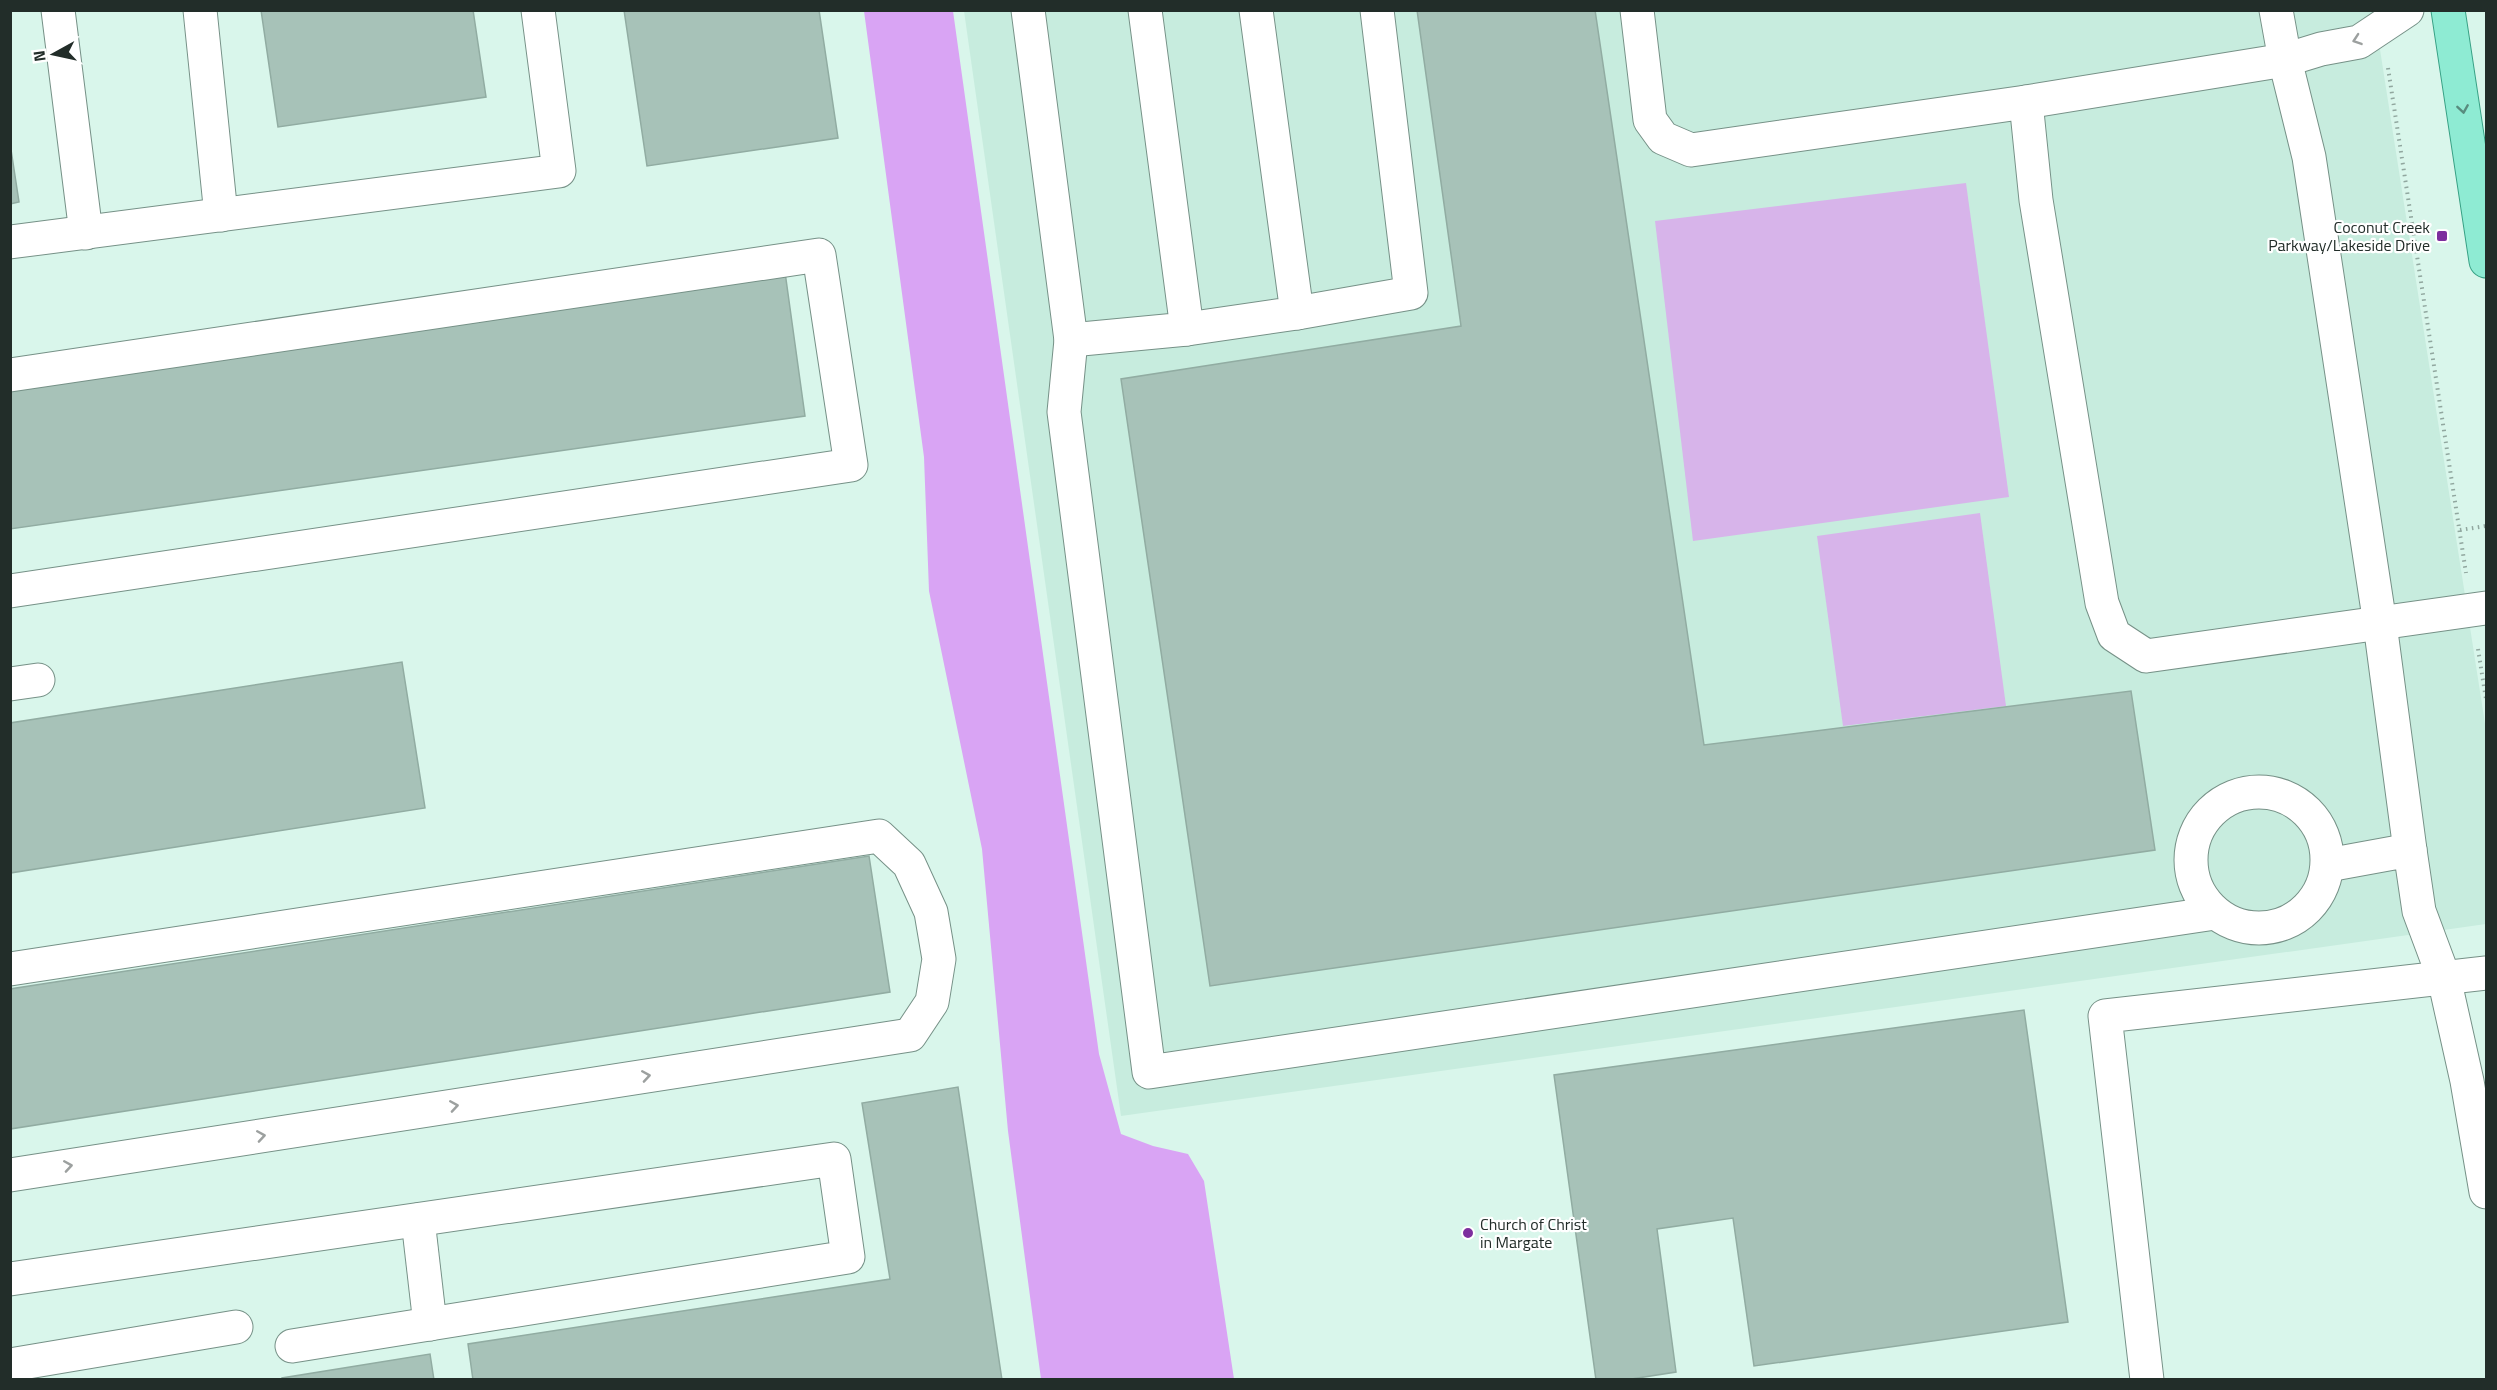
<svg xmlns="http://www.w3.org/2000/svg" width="2497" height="1390" font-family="'Titillium Web',sans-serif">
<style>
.built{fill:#c7ecde}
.green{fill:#d7b4ea}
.water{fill:#d9a4f4}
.building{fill:#a7c2b8;stroke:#91aca2;stroke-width:1.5}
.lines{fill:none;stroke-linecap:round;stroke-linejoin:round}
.minor-casing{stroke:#769187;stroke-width:35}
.major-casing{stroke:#37a084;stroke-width:35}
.path{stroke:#91a79f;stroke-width:4;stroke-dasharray:1.5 4.5;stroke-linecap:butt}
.minor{stroke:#fff;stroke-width:33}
.major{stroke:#8eebd3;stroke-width:33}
.oneway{stroke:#9ca09f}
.oneway2{stroke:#588c7e}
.poi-dot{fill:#7d2e9e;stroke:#fff;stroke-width:2}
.labels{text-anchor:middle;stroke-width:4.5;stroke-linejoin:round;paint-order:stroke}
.poi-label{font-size:16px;fill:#222d29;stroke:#fff;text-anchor:end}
</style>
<rect width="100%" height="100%" fill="#d9f6eb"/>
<!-- built -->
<polygon class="built" points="964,11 2374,11 2486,730 2486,924 1121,1116"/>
<!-- green -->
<g class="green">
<polygon points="1966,183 2009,497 1693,541 1655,221"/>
<polygon points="1980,513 2006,706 1843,726 1817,536"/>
</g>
<!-- water -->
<polygon class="water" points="864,11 953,11 1099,1054 1121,1134 1153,1146 1188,1154 1204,1181 1234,1379 1041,1379 1008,1131 982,849 929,591 924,457"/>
<!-- building -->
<g class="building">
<polygon points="261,10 473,10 486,97 278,127"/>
<polygon points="624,10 819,10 838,138 647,166"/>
<polygon points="1417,10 1595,10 1704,745 2131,691 2155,850 1210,986 1121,379 1461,326"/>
<polygon points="10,143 19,202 10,204"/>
<polygon points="785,272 805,416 10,529 10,382"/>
<polygon points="402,662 425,808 10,873 10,723"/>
<polygon points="869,856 890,992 10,1129 10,989"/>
<polygon points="2024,1010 2068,1322 1754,1366 1733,1218 1657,1229 1676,1372 1625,1380 1596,1380 1554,1075"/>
<polygon points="958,1087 1002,1380 473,1380 468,1344 890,1279 862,1103"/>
<polygon points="430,1354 434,1380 282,1380 282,1378"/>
</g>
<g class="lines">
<defs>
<g id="minor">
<polyline points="58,10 86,233"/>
<polyline points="200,10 221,215"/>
<polyline points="1028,10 1071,340 1064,412 1149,1072 2215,913"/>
<polyline points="1637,10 1650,120 1663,138 1691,150 2026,102 2036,200 2102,603 2114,635 2146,656 2486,608"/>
<polyline points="2276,10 2285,60 2309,157 2380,624 2410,850"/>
<polyline points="2026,102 2285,60 2321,49 2359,42 2407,10"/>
<polyline points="10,242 559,171 538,10"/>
<polyline points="1297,313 1411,293 1377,10"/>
<polyline points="1187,329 1297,313 1256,10"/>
<polyline points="1071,340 1187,329 1145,10"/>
<polyline points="10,375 819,255 851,465 10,591"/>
<polyline points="10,684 38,680"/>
<circle cx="2259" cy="860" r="68"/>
<polyline points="2328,865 2410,850 2419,911 2444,978 2467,1081 2486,1192"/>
<polyline points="10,969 879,836 909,864 931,912 939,959 932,1002 910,1035 10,1175"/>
<polyline points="418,1220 430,1324"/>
<polyline points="10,1279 834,1159 848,1257 292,1346"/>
<polyline points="10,1365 236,1327"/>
<polyline points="2147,1380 2105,1016 2486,973"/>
</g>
<polyline id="major" points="2448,10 2486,261"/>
</defs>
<!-- minor casing -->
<use href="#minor" class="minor-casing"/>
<!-- major casing -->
<use href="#major" class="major-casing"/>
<!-- path -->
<g class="path">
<polyline points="2388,68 2466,573"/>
<polyline points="2460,530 2486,526"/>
<polyline points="2478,649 2486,699"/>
</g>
<!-- minor -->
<use href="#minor" class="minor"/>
<!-- major -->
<use href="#major" class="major"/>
</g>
<!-- one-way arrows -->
<defs><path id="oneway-chevron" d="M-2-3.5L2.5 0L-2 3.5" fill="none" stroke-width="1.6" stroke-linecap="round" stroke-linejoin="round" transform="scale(1.5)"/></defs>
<g class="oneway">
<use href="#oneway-chevron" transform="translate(2357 40) rotate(161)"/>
<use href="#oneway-chevron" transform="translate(646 1076) rotate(-9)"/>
<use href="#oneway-chevron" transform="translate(454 1106) rotate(-9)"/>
<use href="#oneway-chevron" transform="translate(261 1136) rotate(-9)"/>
<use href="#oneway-chevron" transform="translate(68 1166) rotate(-9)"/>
</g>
<use class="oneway2" href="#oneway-chevron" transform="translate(2463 109) rotate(81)"/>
<!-- markers -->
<g class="poi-dot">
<rect x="2436" y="230" width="12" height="12" rx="3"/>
<circle cx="1468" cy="1233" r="6"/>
</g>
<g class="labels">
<!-- poi labels -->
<g class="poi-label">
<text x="2430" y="233">Coconut Creek<tspan x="2430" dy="18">Parkway/Lakeside Drive</tspan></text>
<text x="1480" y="1230" text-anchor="start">Church of Christ<tspan x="1480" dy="18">in Margate</tspan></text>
</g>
</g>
<!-- border -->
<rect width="2497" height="1390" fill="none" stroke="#222d29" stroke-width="24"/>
<!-- north arrow -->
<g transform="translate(54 54) rotate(262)" stroke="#ffffff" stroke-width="4.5" paint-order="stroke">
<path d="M0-4.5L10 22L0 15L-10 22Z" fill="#222d29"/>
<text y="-9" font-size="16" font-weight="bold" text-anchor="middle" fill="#222d29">N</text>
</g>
</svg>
